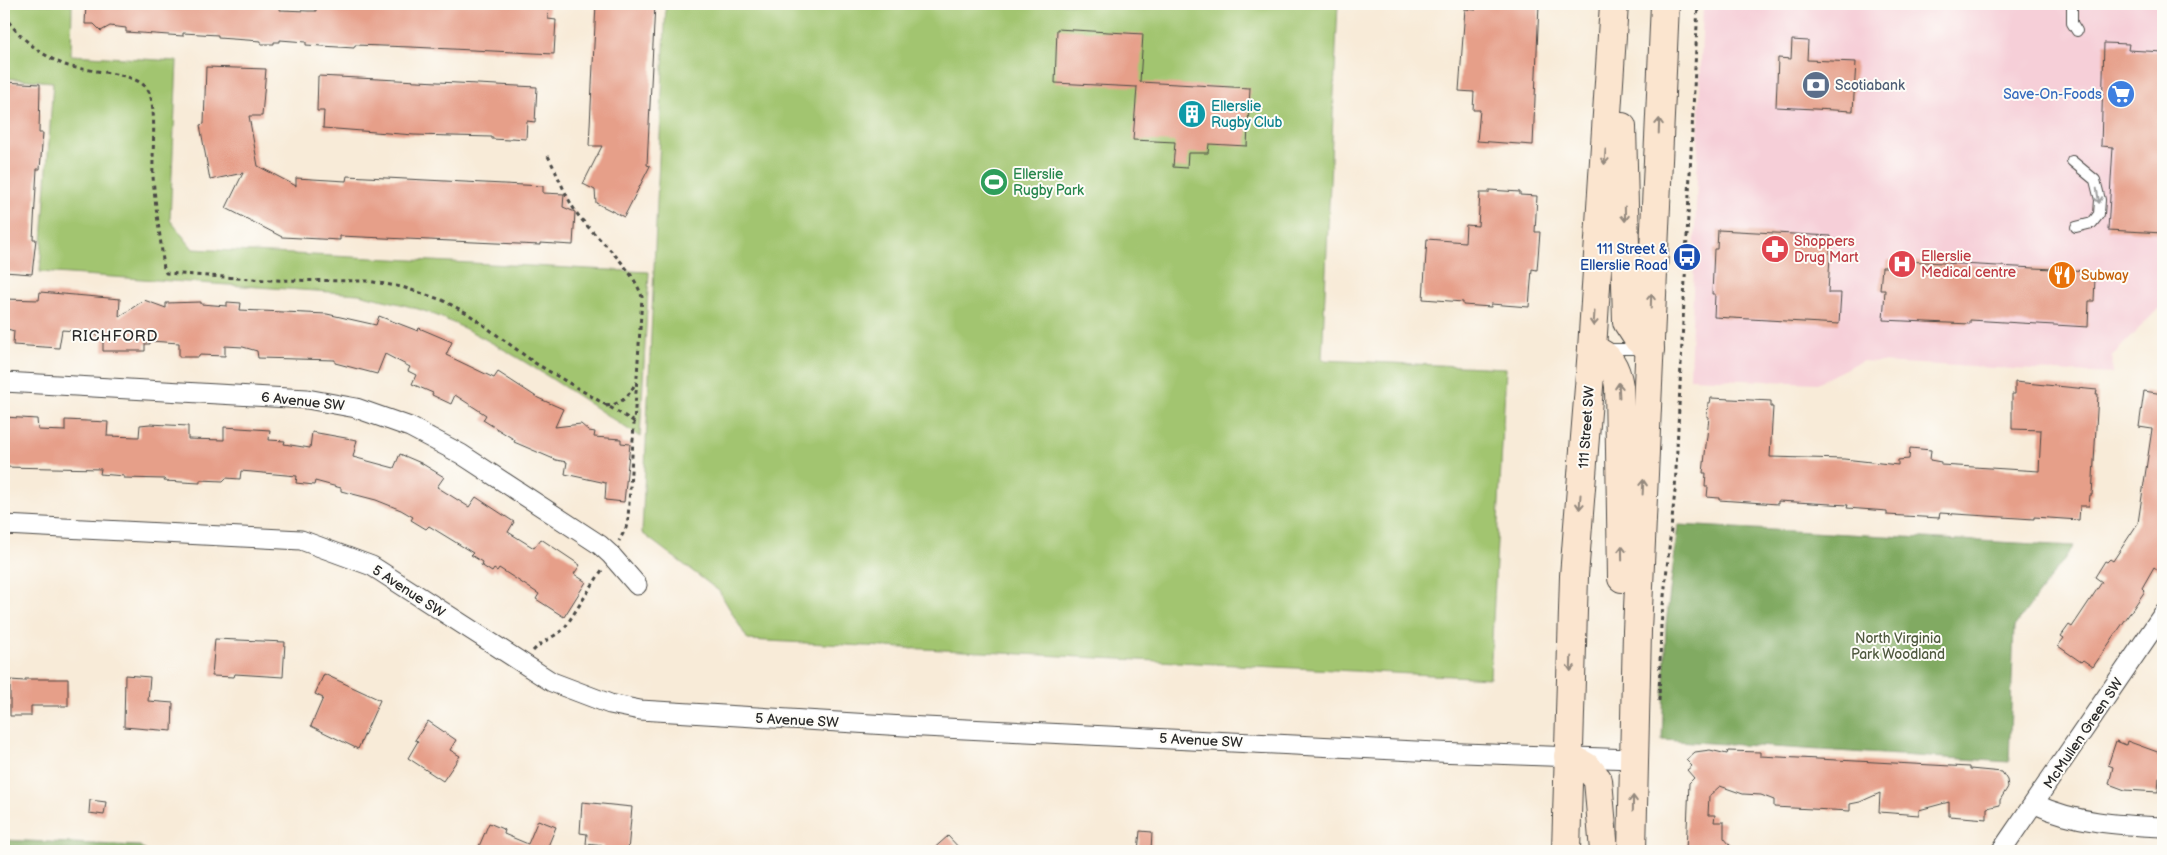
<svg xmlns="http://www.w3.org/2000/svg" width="2167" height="855" font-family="'Balsamiq Sans',sans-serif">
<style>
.built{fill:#f6cfd8}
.green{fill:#a2c56f;stroke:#66784d}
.forest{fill:#81aa62;stroke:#566a46}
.building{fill:#e69f89}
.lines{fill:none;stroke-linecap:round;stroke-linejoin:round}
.lane-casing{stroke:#4a4845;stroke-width:12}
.street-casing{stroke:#4a4845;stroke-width:21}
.secondary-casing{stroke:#4a4845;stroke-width:30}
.path{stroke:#4a4845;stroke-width:3;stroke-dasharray:4 4;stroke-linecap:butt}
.lane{stroke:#fff;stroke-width:10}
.street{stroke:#fff;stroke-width:19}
.secondary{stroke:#fbe5cf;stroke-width:28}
.oneway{stroke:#93887d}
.oneway2{stroke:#a0a0a0}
.labels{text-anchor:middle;stroke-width:4;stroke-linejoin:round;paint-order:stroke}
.service-label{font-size:14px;fill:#4e5e75;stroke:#fdfcf7;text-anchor:start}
.shop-label{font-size:14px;fill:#366cbe;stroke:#fdfcf7;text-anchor:end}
.culture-label{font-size:14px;fill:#0d838f;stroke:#fdfcf7;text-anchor:start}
.leisure-label{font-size:14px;fill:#27864d;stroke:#fdfcf7;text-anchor:start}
.health-label{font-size:14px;fill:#be3a42;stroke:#fdfcf7;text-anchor:start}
.transit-label{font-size:14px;fill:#164399;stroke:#fdfcf7;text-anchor:end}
.food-label{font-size:14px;fill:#c56008;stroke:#fdfcf7;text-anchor:start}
.street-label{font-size:14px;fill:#2b2b2b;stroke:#fdfcf7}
.park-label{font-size:14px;fill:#4f593f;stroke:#fdfcf7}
.neighbourhood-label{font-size:15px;letter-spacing:1px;fill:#2b2b2b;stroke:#fdfcf7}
</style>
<rect width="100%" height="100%" fill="#fdfcf7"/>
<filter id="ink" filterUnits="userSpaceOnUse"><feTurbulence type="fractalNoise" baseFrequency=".02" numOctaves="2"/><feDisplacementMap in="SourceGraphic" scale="10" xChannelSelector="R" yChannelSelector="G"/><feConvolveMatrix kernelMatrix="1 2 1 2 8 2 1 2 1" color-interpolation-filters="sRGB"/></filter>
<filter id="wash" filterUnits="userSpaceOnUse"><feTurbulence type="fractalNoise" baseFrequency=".0096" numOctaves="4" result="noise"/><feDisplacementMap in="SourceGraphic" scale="20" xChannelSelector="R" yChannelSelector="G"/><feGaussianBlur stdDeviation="1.12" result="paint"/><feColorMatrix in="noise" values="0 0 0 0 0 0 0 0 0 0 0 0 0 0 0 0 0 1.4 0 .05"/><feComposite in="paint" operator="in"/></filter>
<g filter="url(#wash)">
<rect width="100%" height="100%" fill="#f8ebd8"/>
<!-- built -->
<polygon class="built" points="1703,4 2163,4 2163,304 2113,355 2112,374 1861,361 1817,383 1690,378"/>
<!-- green -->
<g class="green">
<path d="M4,4h68l-1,51 106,6 -7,159 23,29 456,23 -9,165c-65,-42 -129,-89 -200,-120 -25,-11 -54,-16 -81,-23l-319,-22 13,-190 -49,-4z"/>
<polygon points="666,4 1338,4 1322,360 1506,368 1490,678 748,640 719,591 642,533"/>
</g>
<!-- forest -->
<g class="forest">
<polygon points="1678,525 2074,546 2014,627 2009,762 1662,740 1666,624"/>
<polygon points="4,840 140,846 146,851 4,851"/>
</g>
<g id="blocks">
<!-- building -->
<g class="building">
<polygon points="86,4 271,4 271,7 280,7 280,10 308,11 316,11 316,4 549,4 548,19 556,20 554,54 411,47 355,45 354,48 306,45 306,42 280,40 280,42 274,42 274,44 261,44 261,41 218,38 218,35 183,33 183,36 126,32 126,28 110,26 101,31 94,24 85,24"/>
<polygon points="596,4 655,4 647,165 650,166 624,217 596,203 595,190 583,184 602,146 589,146"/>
<polygon points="1470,4 1539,4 1533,145 1477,141 1480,110 1473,110 1474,92 1459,91 1465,9 1476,10"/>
<polygon points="1057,29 1143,34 1140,82 1250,88 1247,146 1209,144 1208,153 1188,153 1187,168 1173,167 1175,142 1133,140 1137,87 1055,83"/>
<polygon points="1792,40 1808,41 1807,60 1856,62 1853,111 1776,107 1778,58 1791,59"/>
<polygon points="2104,43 2129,44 2128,50 2163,52 2163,233 2108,230 2113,147 2101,146"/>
<polygon points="206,67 266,69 262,116 249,116 258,166 296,186 296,178 346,181 347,176 543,186 543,193 564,194 563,207 575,212 573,245 540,243 540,245 340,236 340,240 282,237 226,208 243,173 210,180 200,125 204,124"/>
<polygon points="318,76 537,87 535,122 527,121 526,139 511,138 510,140 492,139 492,137 414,135 323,128 324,111 317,111"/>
<polygon points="4,82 40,84 39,133 43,133 40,169 37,169 33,239 36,239 32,274 4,272"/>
<polygon points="1489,190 1520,192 1520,195 1537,196 1535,232 1540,232 1537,270 1532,269 1529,307 1491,304 1491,307 1463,305 1463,302 1423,299 1427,239 1465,242 1466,225 1478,226 1480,193 1489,193"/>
<polygon points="1718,230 1831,236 1828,293 1841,293 1839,324 1714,317 1715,294 1712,294 1714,249 1717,249"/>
<polygon points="1888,260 2089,271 2089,275 2095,278 2094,301 2089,301 2088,327 1970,320 1970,324 1883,320 1885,290 1880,290 1882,267 1886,267"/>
<polygon points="40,292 120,299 119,317 144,300 166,308 166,303 201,302 201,304 227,306 227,302 241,303 240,310 327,314 376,325 379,316 418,331 419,328 452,342 446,355 494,378 498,372 538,398 563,409 555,427 581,424 589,431 595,432 594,437 621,439 621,443 630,444 624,502 605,500 606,483 565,474 567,462 556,460 514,442 515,440 483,420 486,415 455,395 451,404 432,395 433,393 412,384 416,375 408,371 410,367 385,354 377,374 335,363 335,360 258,358 257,351 243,347 225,346 225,356 199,355 199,357 179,357 179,343 150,341 150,344 145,344 145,351 103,351 103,337 96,336 96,333 88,332 62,330 59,348 13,345 14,331 4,328 4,299 39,300"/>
<polygon points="2015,382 2097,390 2096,394 2098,394 2092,495 2090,495 2089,506 2080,506 2079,520 2034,517 2034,519 1940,513 1939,518 1887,515 1887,511 1847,508 1848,505 1778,501 1778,504 1719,500 1719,498 1707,497 1708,487 1705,487 1706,473 1703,473 1709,417 1707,417 1708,403 1710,403 1711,398 1771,401 1771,407 1773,407 1770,457 1844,459 1898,465 1898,460 1909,459 1910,448 1931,450 1930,460 1941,462 1941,465 2039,471 2041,430 2012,429 2012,394 2015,394"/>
<polygon points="2144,391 2163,394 2163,560 2158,570 2154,567 2142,588 2145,591 2093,667 2083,660 2081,662 2058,646 2064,638 2061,636 2069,625 2072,627 2102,582 2095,577 2105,561 2107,562 2110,559 2113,561 2138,523 2152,429 2139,427"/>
<polygon points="4,417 37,419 38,430 65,431 65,420 108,422 107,436 139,437 140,425 150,424 188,426 188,439 224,440 224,427 270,430 269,440 285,441 284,444 310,448 312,432 357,440 353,457 394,468 400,454 421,463 444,477 437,487 469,507 476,497 514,522 508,532 534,548 541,539 580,565 574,574 586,582 564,617 536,599 539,594 499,568 497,571 494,569 492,572 481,565 482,562 471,555 473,553 429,526 426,529 411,520 413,517 401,510 376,500 341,491 341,488 315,481 314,485 296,483 297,476 241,471 240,479 226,478 223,481 200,480 200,483 164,481 165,479 124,478 124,476 100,474 101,469 4,467"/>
<polygon points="215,639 285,642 283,677 235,674 234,677 212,676"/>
<polygon points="324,674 380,700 358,749 311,726 323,698 315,694"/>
<polygon points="125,675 150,677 148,701 173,703 172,731 124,727"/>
<polygon points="25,679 68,679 68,706 31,706 31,716 10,716 10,680 25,681"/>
<polygon points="428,721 456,740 450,750 460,756 443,781 408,758 418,741 415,740"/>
<polygon points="2116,741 2126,745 2127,741 2163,754 2163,778 2159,778 2158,792 2125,790 2109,784 2113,767 2108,765"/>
<polygon points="1710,750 1727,754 1728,751 1760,752 1760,756 1970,767 1970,769 2002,772 2007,780 2008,787 2000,800 2000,805 1987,808 1987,819 1949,816 1949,802 1919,810 1919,815 1879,812 1880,793 1860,802 1850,804 1850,811 1774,807 1774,800 1761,795 1743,794 1720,786 1709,796 1708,815 1715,815 1714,822 1724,822 1724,838 1735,851 1686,851 1689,783 1694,778 1687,770 1692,766 1686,760 1695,752"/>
<polygon points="90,800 106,802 104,815 89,813"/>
<polygon points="582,802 632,807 628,851 603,851 604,846 586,844 587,834 580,833"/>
<polygon points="538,820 556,827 546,851 477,851 489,823 505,830 504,834 528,844"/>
<polygon points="1140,831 1152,832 1151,851 1138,851"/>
<polygon points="948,836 962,851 931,851"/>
</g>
</g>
</g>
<g filter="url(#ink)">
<use href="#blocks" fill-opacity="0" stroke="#4a4845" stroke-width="1"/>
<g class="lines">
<defs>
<g id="lane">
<polyline points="2072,4 2072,23 2077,31"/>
<polyline points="2072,161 2095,180 2100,200 2099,214 2092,223 2076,227"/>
<polyline points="1606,349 1641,349"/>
</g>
<g id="street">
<polyline points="4,382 307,399 356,408 410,427 461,454 600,545 611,555 637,585"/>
<polyline points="4,525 301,540 372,566 552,682 610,704 640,710 904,726 1436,752 1633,759"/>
<path d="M2035,804c40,19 85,21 128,23"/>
<polyline points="2001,851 2163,614"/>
</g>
<g id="secondary">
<polyline points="1622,127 1627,322 1638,339 1650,349"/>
<path d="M1592,349c18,6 24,19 27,37l3,192"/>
<polyline points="1568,756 1587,767 1598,780 1604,851"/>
<polyline points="1566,851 1574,576 1592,349 1614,4"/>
<polyline points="1632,851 1637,631 1665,4"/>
</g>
</defs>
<!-- lane casing -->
<use href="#lane" class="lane-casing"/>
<!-- street casing -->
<use href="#street" class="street-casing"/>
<!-- secondary casing -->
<use href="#secondary" class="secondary-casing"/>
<!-- path -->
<g class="path">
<path d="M4,15c13,21 38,41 61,50 22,8 74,5 84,27 8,17 3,63 4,84 2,31 8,63 11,94l2,3 100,7 102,1 34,6 40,13 25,13 68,50 100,59"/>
<path d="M548,156c10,19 18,42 30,59 21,27 53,49 64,82l-14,222 -2,9 -7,13"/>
<path d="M606,406c16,-2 23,-10 30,-24"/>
<path d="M533,651c9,-10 21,-14 31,-22l38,-59"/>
<polyline points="1659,701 1661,625 1675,491 1698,4"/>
</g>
<!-- lane -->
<use href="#lane" class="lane"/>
<!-- street -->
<use href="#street" class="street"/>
<!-- secondary -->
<use href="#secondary" class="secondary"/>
</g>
<!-- one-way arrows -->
<defs><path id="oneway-shaft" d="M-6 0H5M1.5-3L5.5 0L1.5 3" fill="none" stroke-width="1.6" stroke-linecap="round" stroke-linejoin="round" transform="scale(1.25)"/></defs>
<g class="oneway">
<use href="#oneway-shaft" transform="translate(1659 126) rotate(-88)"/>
<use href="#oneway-shaft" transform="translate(1605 157) rotate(94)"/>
<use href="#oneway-shaft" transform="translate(1625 214) rotate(89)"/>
<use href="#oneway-shaft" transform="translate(1651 301) rotate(-88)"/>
<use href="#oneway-shaft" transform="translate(1594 319) rotate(94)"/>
<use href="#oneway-shaft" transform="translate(1619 390) rotate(-93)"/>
<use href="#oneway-shaft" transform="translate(1643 487) rotate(-87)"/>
<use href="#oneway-shaft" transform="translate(1580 502) rotate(94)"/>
<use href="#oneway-shaft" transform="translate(1622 553) rotate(-91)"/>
<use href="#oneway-shaft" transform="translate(1571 664) rotate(92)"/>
<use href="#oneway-shaft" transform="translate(1633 803) rotate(-89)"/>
</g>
<use class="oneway2" href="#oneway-shaft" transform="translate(2098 196) rotate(80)"/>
</g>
<!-- icons -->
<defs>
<symbol id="bank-disc" viewBox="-11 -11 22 22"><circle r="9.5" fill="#5c6f8a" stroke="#fdfcf7"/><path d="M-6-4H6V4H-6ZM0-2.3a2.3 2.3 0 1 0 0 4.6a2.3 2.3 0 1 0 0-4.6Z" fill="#fff"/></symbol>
<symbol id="supermarket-disc" viewBox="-11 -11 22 22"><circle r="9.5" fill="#3f7fe0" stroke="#fdfcf7"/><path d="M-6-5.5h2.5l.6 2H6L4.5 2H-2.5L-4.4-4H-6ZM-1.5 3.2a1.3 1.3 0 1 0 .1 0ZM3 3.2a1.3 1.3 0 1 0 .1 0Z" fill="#fff"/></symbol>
<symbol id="building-disc" viewBox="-11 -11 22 22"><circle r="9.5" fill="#0f9aa8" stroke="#fdfcf7"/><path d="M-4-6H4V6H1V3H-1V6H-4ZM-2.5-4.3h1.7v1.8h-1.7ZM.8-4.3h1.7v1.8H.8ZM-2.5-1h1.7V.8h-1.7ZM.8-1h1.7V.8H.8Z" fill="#fff"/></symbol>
<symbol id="stadium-disc" viewBox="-11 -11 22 22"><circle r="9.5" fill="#2e9e5b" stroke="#fdfcf7"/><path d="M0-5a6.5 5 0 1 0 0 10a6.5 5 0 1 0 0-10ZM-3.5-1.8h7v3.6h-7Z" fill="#fff"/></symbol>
<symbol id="pharmacy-disc" viewBox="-11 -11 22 22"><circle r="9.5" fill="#e0444e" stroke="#fdfcf7"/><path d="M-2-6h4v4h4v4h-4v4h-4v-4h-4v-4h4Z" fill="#fff"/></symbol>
<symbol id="bus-disc" viewBox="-11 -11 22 22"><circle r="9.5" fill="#1a4fb4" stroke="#fdfcf7"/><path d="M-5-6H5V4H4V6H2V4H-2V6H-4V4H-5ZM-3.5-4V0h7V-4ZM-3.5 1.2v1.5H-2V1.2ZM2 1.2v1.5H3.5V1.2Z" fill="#fff"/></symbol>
<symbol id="hospital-disc" viewBox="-11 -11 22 22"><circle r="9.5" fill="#e0444e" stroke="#fdfcf7"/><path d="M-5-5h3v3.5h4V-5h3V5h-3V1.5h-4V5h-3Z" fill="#fff"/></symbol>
<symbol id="restaurant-disc" viewBox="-11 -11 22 22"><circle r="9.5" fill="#e8710a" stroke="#fdfcf7"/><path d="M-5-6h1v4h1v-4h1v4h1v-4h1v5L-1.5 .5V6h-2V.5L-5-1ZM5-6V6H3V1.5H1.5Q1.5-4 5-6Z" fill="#fff"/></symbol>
</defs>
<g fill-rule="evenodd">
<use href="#bank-disc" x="1800" y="69" width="32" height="32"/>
<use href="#supermarket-disc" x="2105" y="78" width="32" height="32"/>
<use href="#building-disc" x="1176" y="98" width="32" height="32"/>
<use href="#stadium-disc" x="978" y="166" width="32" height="32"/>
<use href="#pharmacy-disc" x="1759" y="233" width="32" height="32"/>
<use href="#bus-disc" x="1671" y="241" width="32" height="32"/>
<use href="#hospital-disc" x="1886" y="248" width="32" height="32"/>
<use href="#restaurant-disc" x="2046" y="259" width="32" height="32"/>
</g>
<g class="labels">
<!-- service labels -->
<g class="service-label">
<text x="1835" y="90">Scotiabank</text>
</g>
<!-- shop labels -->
<g class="shop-label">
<text x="2102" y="99">Save-On-Foods</text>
</g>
<!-- culture labels -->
<g class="culture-label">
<text x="1211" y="111">Ellerslie<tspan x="1211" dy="16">Rugby Club</tspan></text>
</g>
<!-- leisure labels -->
<g class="leisure-label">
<text x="1013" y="179">Ellerslie<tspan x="1013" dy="16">Rugby Park</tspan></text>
</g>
<!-- health labels -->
<g class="health-label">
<text x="1794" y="246">Shoppers<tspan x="1794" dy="16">Drug Mart</tspan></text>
<text x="1921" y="261">Ellerslie<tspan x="1921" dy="16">Medical centre</tspan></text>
</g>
<!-- transit labels -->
<g class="transit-label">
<text x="1668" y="254">111 Street &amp;<tspan x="1668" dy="16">Ellerslie Road</tspan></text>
</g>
<!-- food labels -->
<g class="food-label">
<text x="2081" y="280">Subway</text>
</g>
<!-- street labels -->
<g class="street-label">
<text transform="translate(303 401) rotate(6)" y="5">6 Avenue SW</text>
<text transform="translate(1586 427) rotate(-86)" y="5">111 Street SW</text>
<text transform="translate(409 591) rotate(33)" y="5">5 Avenue SW</text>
<text transform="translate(797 720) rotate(3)" y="5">5 Avenue SW</text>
<text transform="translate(2083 733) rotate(-56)" y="5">McMullen Green SW</text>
<text transform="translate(1201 740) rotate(3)" y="5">5 Avenue SW</text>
</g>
<!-- park labels -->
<g class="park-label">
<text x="1898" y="643">North Virginia<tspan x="1898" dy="16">Park Woodland</tspan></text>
</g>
<!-- neighbourhood labels -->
<g class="neighbourhood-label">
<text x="115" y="341">RICHFORD</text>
</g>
</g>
<!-- margin -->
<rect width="2167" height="855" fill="none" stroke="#fdfcf7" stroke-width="20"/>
</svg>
